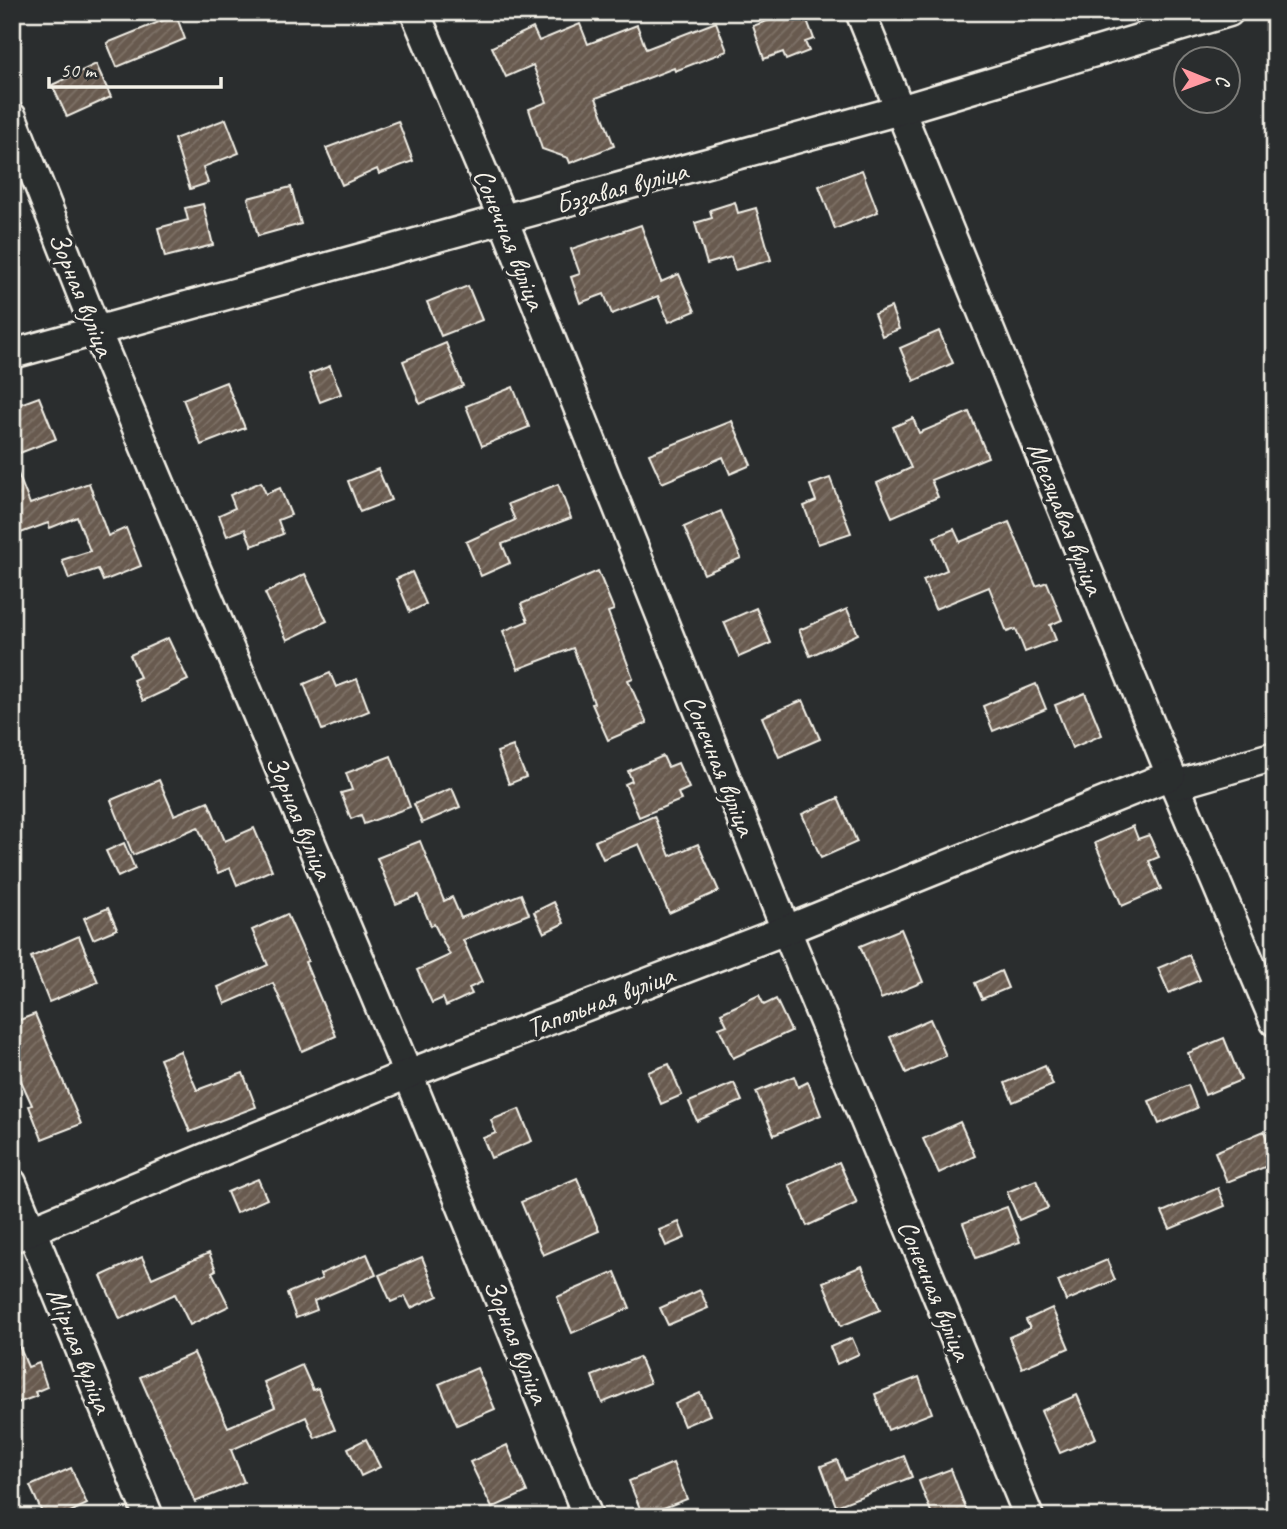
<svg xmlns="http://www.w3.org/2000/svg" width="1287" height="1529" viewBox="0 0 1287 1529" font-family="Caveat,sans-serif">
<defs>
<pattern id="building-hatch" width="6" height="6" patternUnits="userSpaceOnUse" patternTransform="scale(1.75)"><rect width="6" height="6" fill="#685a4f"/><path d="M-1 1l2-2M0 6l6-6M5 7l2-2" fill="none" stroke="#7e7268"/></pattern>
</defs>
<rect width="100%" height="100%" fill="#2a2d2e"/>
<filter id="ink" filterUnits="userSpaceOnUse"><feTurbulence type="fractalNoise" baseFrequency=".0143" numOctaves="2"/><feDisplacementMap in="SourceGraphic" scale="14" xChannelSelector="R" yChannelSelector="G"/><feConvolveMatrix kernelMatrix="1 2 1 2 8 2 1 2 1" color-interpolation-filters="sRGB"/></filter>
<g filter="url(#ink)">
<!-- building -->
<g fill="url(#building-hatch)" stroke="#f4f1e8" stroke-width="2">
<polygon points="791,12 804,12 814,39 805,42 809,51 786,60 783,52 764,59 753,26"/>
<polygon points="176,15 185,39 117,67 107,43"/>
<polygon points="716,22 727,51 675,71 674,68 596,98 614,146 570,163 568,158 542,149 529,109 547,102 533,65 506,77 492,47 533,28 539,41 580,24 588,44 637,25 646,49"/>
<polygon points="96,64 111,97 67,117 52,85"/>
<polygon points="226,119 239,153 203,167 208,183 190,189 174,139"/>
<polygon points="398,121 413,161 379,174 377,169 342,185 326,148"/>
<polygon points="862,170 878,212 835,229 819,186"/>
<polygon points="291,187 301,224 258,236 248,198"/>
<polygon points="735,202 738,213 756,208 771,260 735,270 731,257 707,264 695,223 712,218 710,210"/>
<polygon points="203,204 213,245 165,257 158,228 188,220 185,208"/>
<polygon points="641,225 661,282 679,274 695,311 669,322 658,296 612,314 604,294 580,303 571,277 580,274 571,249"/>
<polygon points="468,286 482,320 441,336 427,302"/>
<polygon points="891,307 899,329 882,336 874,314"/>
<polygon points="939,331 953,363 914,381 900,348"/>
<polygon points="446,343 463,386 420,404 403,361"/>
<polygon points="330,366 341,394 320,402 309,374"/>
<polygon points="226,382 245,428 201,445 183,399"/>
<polygon points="513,387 529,427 482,446 466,406"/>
<polygon points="39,397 56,439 12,456 12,407"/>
<polygon points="969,412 988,457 931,480 938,497 892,517 877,483 911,468 893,427 913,418 919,433"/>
<polygon points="732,421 751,465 730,474 723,457 662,483 649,454"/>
<polygon points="13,461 30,504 89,483 108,536 126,528 141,566 103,581 98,569 69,579 62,560 90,551 77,517 50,528 48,523 18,534 12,518"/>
<polygon points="378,469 391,500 360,512 348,481"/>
<polygon points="830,478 851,533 818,544 804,506 816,501 810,485"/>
<polygon points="261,482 266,494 280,488 291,515 278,520 283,534 252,546 245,529 227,536 219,515 235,508 230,495"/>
<polygon points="558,484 571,518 502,544 510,563 481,576 466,542 515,520 508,504"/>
<polygon points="721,511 741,558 704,574 684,527"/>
<polygon points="1009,522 1036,586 1047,582 1062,620 1050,625 1056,640 1025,652 1016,629 1007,632 989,587 935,609 923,580 947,570 934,537 954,529 960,542"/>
<polygon points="598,571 614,610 608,612 633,678 628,680 647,723 608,740 592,704 594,703 573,648 518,669 503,631 528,621 521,604"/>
<polygon points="412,572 426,604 410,612 396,579"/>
<polygon points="305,574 327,621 287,640 265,593"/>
<polygon points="756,608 771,643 739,657 724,622"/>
<polygon points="847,609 858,634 810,656 799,630"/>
<polygon points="168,638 188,680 143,701 133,680 140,677 130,655"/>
<polygon points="330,673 336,687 357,679 369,711 322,730 304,684"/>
<polygon points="1036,684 1046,709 993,731 983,706"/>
<polygon points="1085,693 1102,735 1072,748 1055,705"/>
<polygon points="803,700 820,739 779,757 762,717"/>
<polygon points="513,746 526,777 509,784 497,752"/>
<polygon points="391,756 410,807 364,824 361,815 351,819 341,793 352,790 346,773"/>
<polygon points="663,756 668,767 678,763 689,788 678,793 681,800 639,817 625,784 632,781 628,771"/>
<polygon points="159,780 174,815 208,801 225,841 254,828 272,870 237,885 230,868 218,873 198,827 133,855 111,800"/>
<polygon points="452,788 460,807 422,823 414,804"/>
<polygon points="838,798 857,842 821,858 802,814"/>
<polygon points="654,816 670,856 698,844 719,891 669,913 639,844 603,859 595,841"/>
<polygon points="1133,826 1138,839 1149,835 1159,857 1149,861 1161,889 1122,906 1095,843"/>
<polygon points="420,841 444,901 452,897 461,918 521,894 529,914 463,940 482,982 469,988 472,994 446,1006 443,998 432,1003 417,970 450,955 434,924 431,926 418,895 396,904 377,858"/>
<polygon points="124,843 135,869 118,877 106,851"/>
<polygon points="554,902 564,923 544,933 534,912"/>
<polygon points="108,908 117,929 93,939 84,918"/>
<polygon points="287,914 308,961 305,962 336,1036 302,1051 273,983 225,1004 218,987 268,965 252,930"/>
<polygon points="901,929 923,982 881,999 860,946"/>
<polygon points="79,936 98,982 49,1002 31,957"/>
<polygon points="1189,955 1200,980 1169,993 1158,968"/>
<polygon points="1001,971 1008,988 982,999 975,983"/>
<polygon points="759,995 764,1005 776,999 791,1031 733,1058 719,1028 727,1025 721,1013"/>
<polygon points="35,1014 81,1124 42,1139 29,1106 32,1105 12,1061 12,1023"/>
<polygon points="930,1019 946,1056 906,1073 890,1037"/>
<polygon points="1224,1038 1241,1080 1205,1095 1188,1053"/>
<polygon points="180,1051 197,1090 243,1073 256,1107 190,1132 160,1059"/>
<polygon points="669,1064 682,1095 661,1104 648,1072"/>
<polygon points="1045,1066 1053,1085 1013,1102 1005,1083"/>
<polygon points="794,1076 798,1087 808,1082 821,1115 774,1135 756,1092"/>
<polygon points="734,1083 742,1101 697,1121 689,1102"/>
<polygon points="1188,1085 1197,1108 1159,1124 1149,1101"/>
<polygon points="519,1109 532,1141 491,1158 483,1138 496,1133 491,1120"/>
<polygon points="960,1122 975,1156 939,1173 923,1139"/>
<polygon points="1264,1131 1275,1163 1227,1182 1215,1152"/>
<polygon points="839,1162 857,1203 807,1226 789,1185"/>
<polygon points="577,1178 599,1231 543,1255 521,1202"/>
<polygon points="258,1179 267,1199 236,1213 227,1192"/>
<polygon points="1036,1180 1048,1208 1019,1220 1007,1192"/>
<polygon points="1218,1188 1225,1206 1170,1229 1162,1212"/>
<polygon points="1007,1207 1020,1242 976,1258 963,1223"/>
<polygon points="679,1222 685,1238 666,1246 659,1230"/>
<polygon points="209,1253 216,1270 212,1272 229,1306 190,1325 175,1294 120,1319 101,1276 142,1257 152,1278"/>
<polygon points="367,1254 376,1275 314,1301 317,1310 296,1318 287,1293 322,1279 320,1274"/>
<polygon points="422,1257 438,1296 411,1308 405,1296 391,1302 379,1275"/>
<polygon points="1107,1260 1115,1280 1066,1301 1058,1281"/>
<polygon points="862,1266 880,1310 841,1326 823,1282"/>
<polygon points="615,1272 630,1308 572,1333 557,1297"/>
<polygon points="700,1290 708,1308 668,1325 660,1308"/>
<polygon points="1052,1308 1069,1348 1022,1368 1009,1337 1030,1328 1026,1320"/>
<polygon points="12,1329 28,1367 39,1363 47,1387 35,1392 37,1396 12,1405"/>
<polygon points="852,1338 859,1354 837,1364 830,1347"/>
<polygon points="194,1353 228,1427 275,1407 264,1382 302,1365 313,1390 318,1388 335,1430 315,1438 306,1417 231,1450 244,1482 195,1502 140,1377"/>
<polygon points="639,1357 650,1383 602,1403 592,1376"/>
<polygon points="477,1368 495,1409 457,1425 439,1384"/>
<polygon points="919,1377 932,1413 888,1430 875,1394"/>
<polygon points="700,1393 710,1415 684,1426 675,1404"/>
<polygon points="1077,1395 1096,1438 1060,1453 1041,1411"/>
<polygon points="366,1439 380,1467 361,1476 348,1448"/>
<polygon points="507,1445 527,1492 492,1508 470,1462"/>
<polygon points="904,1456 912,1477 836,1506 821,1466 837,1460 845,1479"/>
<polygon points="673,1463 687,1499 643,1516 629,1481"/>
<polygon points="71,1468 87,1504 60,1517 44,1517 30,1486"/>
<polygon points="951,1469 969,1517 933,1517 919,1481"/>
</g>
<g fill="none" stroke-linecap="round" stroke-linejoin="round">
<!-- minor casing -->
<g stroke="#f4f1e8" stroke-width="33">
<g id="minor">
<polyline points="415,12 503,219 786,930 1029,1517"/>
<polyline points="860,12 1175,785 1275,1022"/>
<polyline points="12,117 97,333 408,1074 588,1517"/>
<polyline points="12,354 900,110 1229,12"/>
<polyline points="1175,785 1275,756"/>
<polyline points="12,1183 149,1517"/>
<polyline points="12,1238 408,1074 786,930 1171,775"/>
</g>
</g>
<!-- minor -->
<use href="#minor" stroke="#2a2d2e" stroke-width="28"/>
</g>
</g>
<g text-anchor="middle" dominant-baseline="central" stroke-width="7" stroke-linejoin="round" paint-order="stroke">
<!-- street labels -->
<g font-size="28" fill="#f4f1e8" stroke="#2a2d2e">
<text transform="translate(621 187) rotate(-15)">Бэзавая вуліца</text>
<text transform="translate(510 239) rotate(68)">Сонечная вуліца</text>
<text transform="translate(82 294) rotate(68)">Зорная вуліца</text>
<text transform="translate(1066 518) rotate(68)">Месяцавая вуліца</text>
<text transform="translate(720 765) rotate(68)">Сонечная вуліца</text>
<text transform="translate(300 817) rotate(67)">Зорная вуліца</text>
<text transform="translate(600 1001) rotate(-21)">Тапольная вуліца</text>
<text transform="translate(935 1290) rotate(67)">Сонечная вуліца</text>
<text transform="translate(517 1341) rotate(68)">Зорная вуліца</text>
<text transform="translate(80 1350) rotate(68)">Мірная вуліца</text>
</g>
</g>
<!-- margin -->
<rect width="1287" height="1529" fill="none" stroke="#2a2d2e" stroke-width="42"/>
<rect x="21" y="21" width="1245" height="1487" fill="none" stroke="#f4f1e8" stroke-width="2.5" filter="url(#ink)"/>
<!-- north arrow -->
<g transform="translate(1207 80) rotate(91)"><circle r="33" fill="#2a2d2e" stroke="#7b7b78" stroke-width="2"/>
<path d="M0-5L12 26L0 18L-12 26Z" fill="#ff9aa2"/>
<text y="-10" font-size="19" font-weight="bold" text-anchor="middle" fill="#f4f1e8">С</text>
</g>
<!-- scale -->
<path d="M49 77v10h172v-10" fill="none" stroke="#f4f1e8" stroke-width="3.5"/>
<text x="60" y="77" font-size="21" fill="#f4f1e8" stroke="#2a2d2e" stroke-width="5" paint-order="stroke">50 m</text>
</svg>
